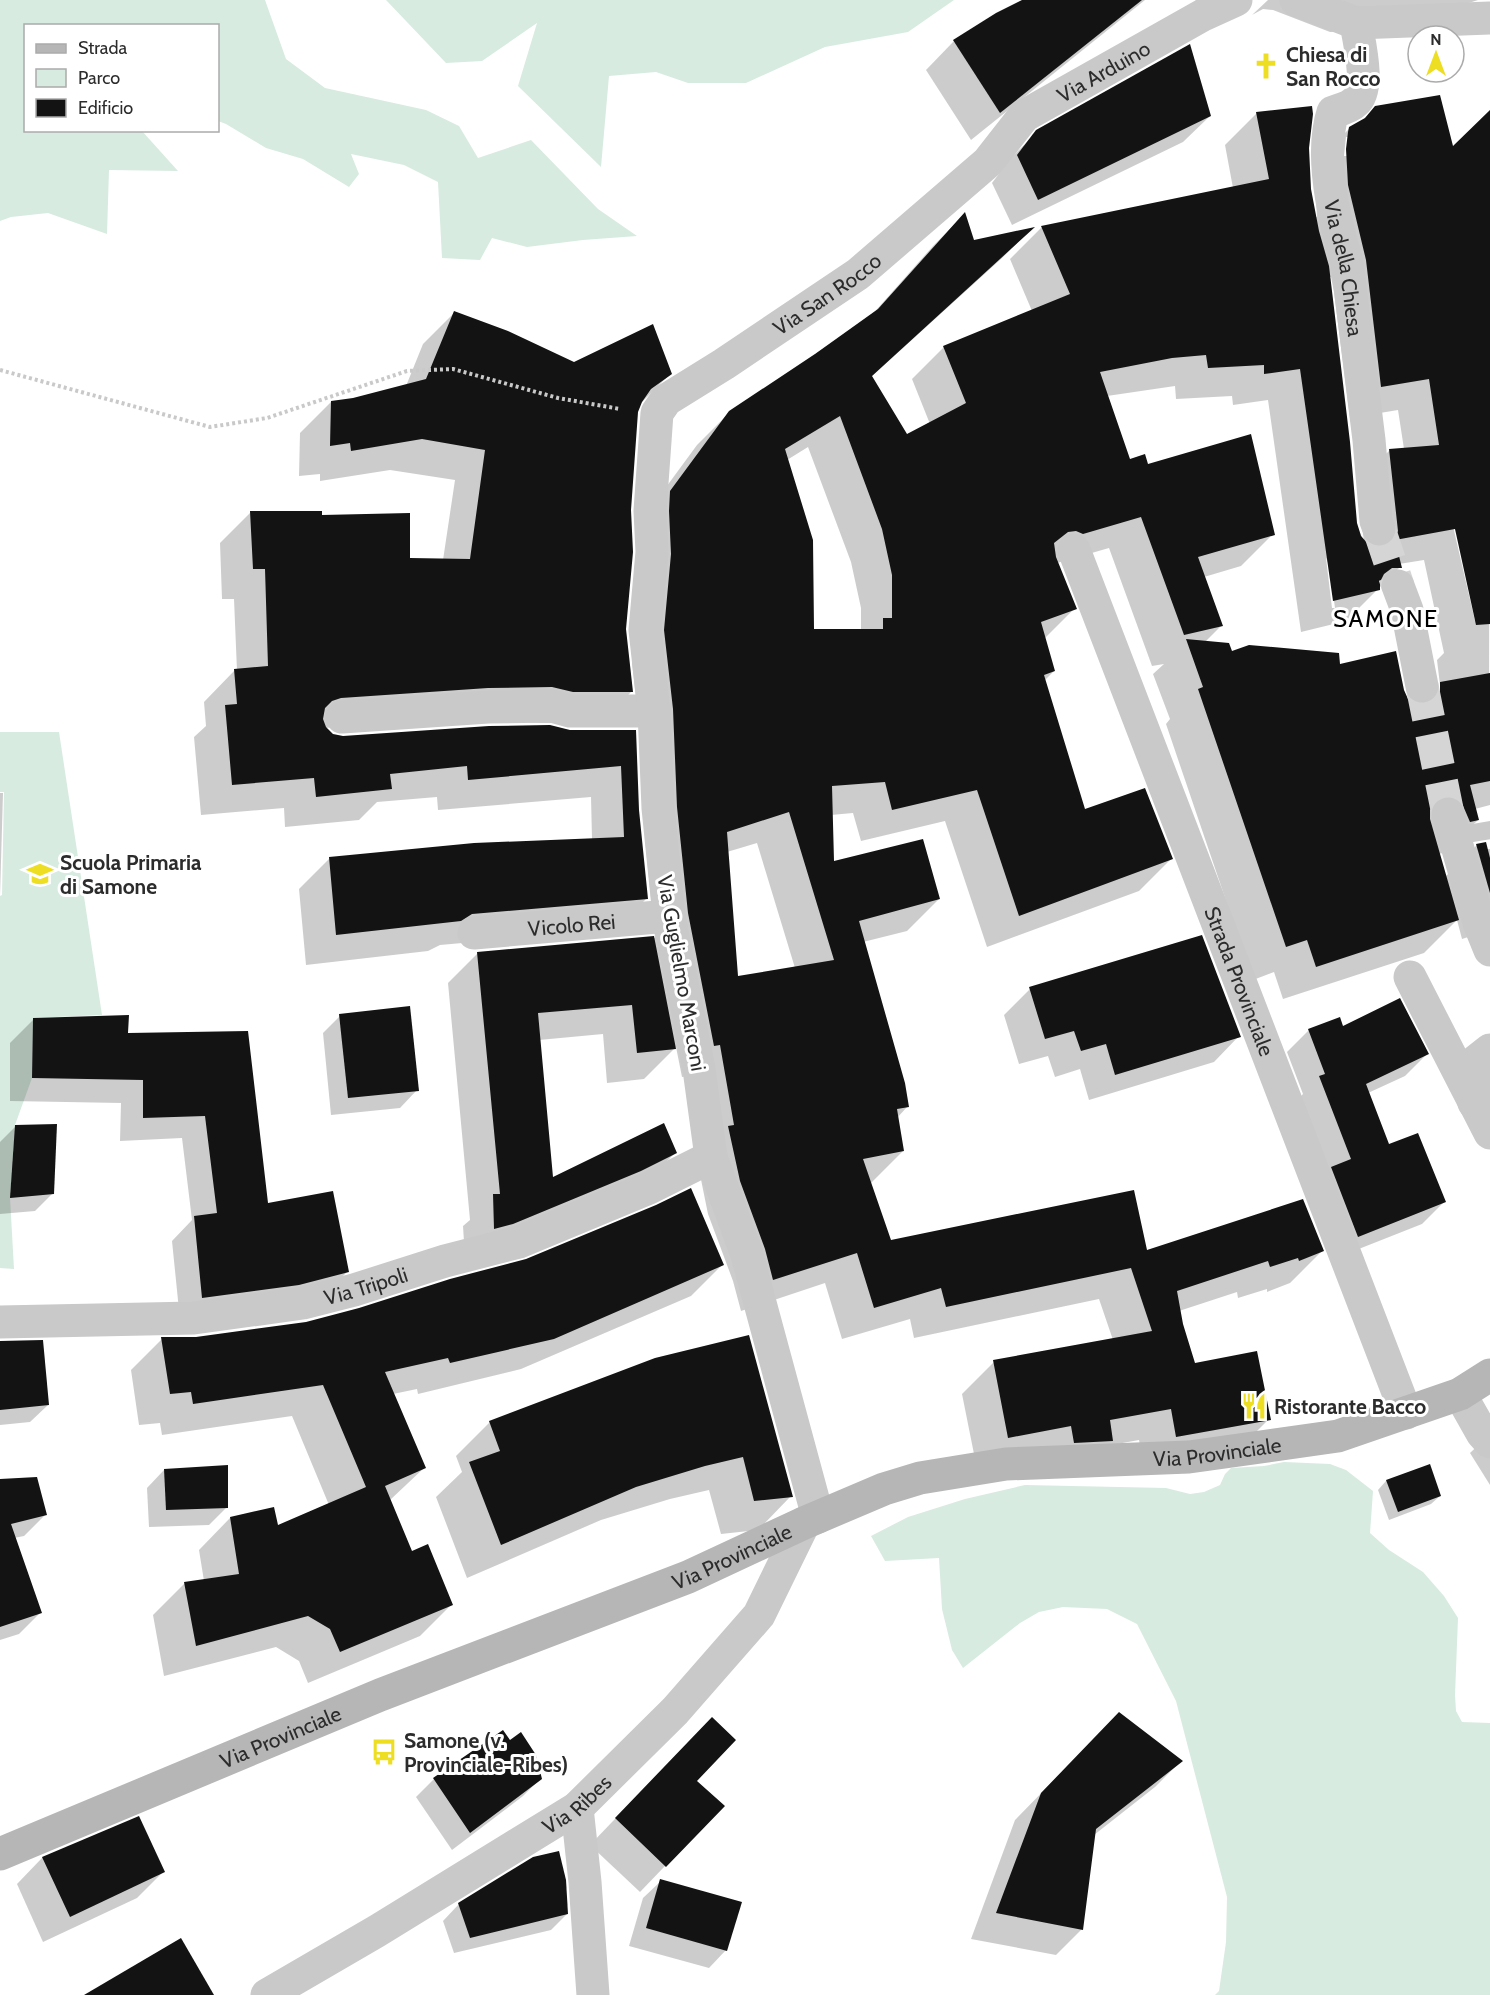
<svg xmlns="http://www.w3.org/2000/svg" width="1490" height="1995" viewBox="0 0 1490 1995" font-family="Cabin,sans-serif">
<rect width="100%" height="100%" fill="#fff"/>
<!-- green -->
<g fill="#d8ebe0">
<polygon points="0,0 265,0 286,59 325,88 426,110 459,126 478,158 531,140 598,209 637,236 583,240 527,247 492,238 480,260 442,258 438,182 404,165 351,154 359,174 349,187 303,159 266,148 226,124 218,121 218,26 26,26 26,130 142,131 178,171 109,170 107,234 48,213 11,217 0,221"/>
<polygon points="386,0 954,0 908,32 825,47 746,83 688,83 656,72 609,76 601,167 518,86 537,23 482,61 446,63"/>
<polygon points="0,732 59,732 102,1015 33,1018 32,1078 15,1125 10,1198 14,1269 0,1268 0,896 2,895 4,792 0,792"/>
<polygon points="1284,1462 1330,1464 1346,1470 1373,1491 1370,1533 1389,1550 1423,1572 1444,1596 1458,1618 1455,1695 1456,1711 1462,1722 1490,1723 1490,1995 1215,1995 1219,1991 1226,1942 1227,1897 1176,1701 1137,1624 1107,1609 1063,1607 1039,1612 1020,1623 963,1668 952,1650 942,1609 939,1558 885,1561 871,1536 908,1517 965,1499 1025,1485 1166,1488 1190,1494 1204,1492 1220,1485 1225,1474 1231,1468 1264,1466"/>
</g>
<!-- shadow -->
<g fill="#0003" fill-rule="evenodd">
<polygon points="1025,0 1145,0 971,140 926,70 954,41"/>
<polygon points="1268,0 1478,0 1435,14 1421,28 1330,32 1273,10 1263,9 1252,15"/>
<path d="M1439,97L1452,149L1490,112L1489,729L1446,735L1437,660L1444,653L1424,560L1399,564L1400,567L1346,621L1301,632L1268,400L1233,405L1232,396L1176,399L1175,386L1107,396L1129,461L1144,456L1147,466L1250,435L1273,534L1241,566L1204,577L1221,626L1204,643L1228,645L1231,653L1250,647L1337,654L1339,665L1395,653L1402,691L1407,700L1420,706L1421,712L1388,745L1377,747L1378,755L1490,752V805L1475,809L1478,820L1444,853L1438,854L1445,877L1477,845L1484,844L1486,849H1490V930L1462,939L1457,920L1424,953L1283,999L1274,972L1253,980L1166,724L1170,719L1153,674L1164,664L1152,666L1109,548L1057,563L1075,608L1044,639L1054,671L1044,681L1084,811L1144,789L1171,859L1139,891L987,947L945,821L861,841L853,813L831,815L832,863L922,841L939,899L907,931L863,942L903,1083L907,1107L897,1118L903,1151L870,1184L890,1242L1133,1192L1146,1251L1303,1201L1322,1251L1290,1283L1267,1292V1289L1238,1298L1237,1292L1179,1311L1194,1365L1256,1353L1269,1419L1237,1451L1144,1469L1139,1440L1106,1446L1080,1472L1042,1474L1039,1457L977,1469L962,1394L994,1362L1113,1340L1099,1299L914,1338L910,1319L842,1339L825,1283L741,1311L733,1281L708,1214L697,1160L702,1154L688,1076L682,1077L676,1047L644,1079L607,1083L603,1034L539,1040L552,1180L663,1125L675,1153L645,1183L609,1201L481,1254L465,1258L463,1226L470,1220L448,983L478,953L655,938L645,839L641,742L632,663L639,587L637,544L639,524L697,445L730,412L870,317L933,246L964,215L973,242L1030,230L1001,259L871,377L907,436L930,424L912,379L944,347L1032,311L1010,259L1041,228L1233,188L1225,145L1257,113L1311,108L1307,148L1310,190L1315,217H1317L1315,181L1317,160L1350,128L1362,121L1376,107ZM1346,137H1349L1347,156H1344ZM1329,277H1331L1334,292L1350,418L1398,410L1404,449L1389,451L1357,483L1364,542L1356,523L1349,442ZM808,447L851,562L861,608V630H813L812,541L787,460ZM1455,521L1475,613V621L1452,522ZM1326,558L1329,565L1335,608H1332ZM757,843L795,968L737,978L727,852Z"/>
<polygon points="1210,116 1183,142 1012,225 992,183 1011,158 1037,132"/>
<polygon points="454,313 574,364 670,374 639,405 637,411 630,510 625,629 631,692 601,723 541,723 456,719 324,728 334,735 343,737 635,731 638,810 647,898 616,929 440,945 428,951 306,965 299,889 330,858 592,839 591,797 438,810 437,797 377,802 359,820 285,827 284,808 201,815 194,737 206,726 204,702 234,671 237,671 234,599 222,599 220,543 251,512 321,516 408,560 443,560 455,480 390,470 320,481 320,474 299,476 300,433 331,402 353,400 406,386 423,344"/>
<polygon points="0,793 3,793 0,896"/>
<polygon points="1030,989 1239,1036 1214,1062 1089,1100 1080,1069 1055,1077 1048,1056 1019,1064 1004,1015"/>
<polygon points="340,1016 417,1090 400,1108 331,1115 323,1033"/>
<polygon points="33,1020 127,1034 246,1033 267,1205 347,1272 324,1295 180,1320 172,1241 192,1220 182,1138 120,1141 121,1103 10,1101 10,1043"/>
<polygon points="1309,1030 1427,1054 1405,1076 1368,1093 1388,1146 1444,1202 1422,1224 1336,1258 1298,1099 1303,1094 1287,1052"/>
<polygon points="16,1126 52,1194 35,1211 0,1214 0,1142"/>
<polygon points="723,1264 691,1296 521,1369 418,1394 417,1389 393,1394 424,1468 389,1501 412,1553 452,1604 420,1636 308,1683 299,1661 276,1647 164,1676 153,1615 184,1584 204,1581 199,1550 230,1518 277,1527 329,1505 292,1416 162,1435 160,1423 139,1425 131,1370 162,1339 197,1338"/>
<polygon points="0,1342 48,1405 30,1422 0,1425"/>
<polygon points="656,1359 791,1496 758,1530 721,1534 709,1490 670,1499 601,1520 467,1578 436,1497 462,1472 456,1456 490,1422"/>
<polygon points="1490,1434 1490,1485 1470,1453"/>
<polygon points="1429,1466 1440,1496 1431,1504 1389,1520 1378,1490 1386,1481"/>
<polygon points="164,1470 227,1507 209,1525 149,1527 147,1488"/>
<polygon points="0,1480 45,1515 24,1536 14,1538 40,1613 19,1634 0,1640"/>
<polygon points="502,1732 540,1779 523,1796 452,1850 416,1797 434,1779"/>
<polygon points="1093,1740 1181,1761 1155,1787 1094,1835 1082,1929 1056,1955 971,1939 1015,1820"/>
<polygon points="686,1745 695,1781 665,1866 640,1892 590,1845"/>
<polygon points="138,1818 163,1872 137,1898 43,1942 17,1884 42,1858"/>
<polygon points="661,1881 726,1950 709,1968 629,1946 643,1898"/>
<polygon points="459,1904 567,1914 551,1930 454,1953 443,1921"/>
</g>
<!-- building -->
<g fill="#131313" fill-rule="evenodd">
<polygon points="1022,0 1142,0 1000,113 953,40 996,13"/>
<polygon points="1190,44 1211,116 1038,200 1017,155 1036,130"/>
<path d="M1440,95L1453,146L1490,110V624L1476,625L1455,529L1395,540L1402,568H1392L1384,574L1380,582V590L1333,601L1300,369L1264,374V365L1208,368L1206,355L1172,358L1100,372L1130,459L1145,454L1148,464L1251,434L1275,535L1198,557L1223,626L1184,635L1141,517L1083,534L1076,531L1068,532L1054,543L1056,557L1077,609L1041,622L1055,671L1044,675L1085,809L1145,788L1173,859L1019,916L977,790L892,810L885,782L832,786L834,861L923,839L940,899L859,921L905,1083L909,1107L897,1109L904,1151L863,1159L891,1240L1134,1190L1147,1250L1303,1199L1324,1251L1299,1261L1298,1258L1270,1267L1268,1261L1177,1291L1183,1324L1195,1363L1257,1351L1271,1420L1176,1437L1171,1409L1110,1420L1113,1441L1074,1443L1071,1426L1008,1438L993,1360L1152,1331L1131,1268L946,1307L941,1288L874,1308L857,1253L773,1280L765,1249L740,1181L728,1126L734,1125L720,1045L714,1046L688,913L677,807L673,709L664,630L671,554L669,511L670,491L729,411L815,354L878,309L965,212L974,240L1035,227L872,376L907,434L966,403L943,346L1070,294L1041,226L1269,179L1256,112L1312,106L1313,114L1309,148L1311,189L1319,231L1329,266L1350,442L1357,523L1361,536L1368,544L1377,548L1386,546L1394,540L1398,531L1389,449L1439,445L1429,379L1381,387L1366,260L1348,185L1346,149L1348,132L1349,127L1365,118L1375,106ZM840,416L882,529L892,575V618H883V629H814L813,540L785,449ZM789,812L834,960L738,976L727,832Z"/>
<polygon points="454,311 508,331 574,362 653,324 672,374 651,389 642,402 638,412 631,510 633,552 626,629 633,692 573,692 552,687 488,688 341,698 332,701 325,708 323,719 326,727 333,734 343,736 489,726 550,725 570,730 636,730 639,810 648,899 472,914 461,921 336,935 329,857 474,843 624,837 621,766 468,780 467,766 390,774 392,789 316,797 314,778 232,785 225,705 237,704 234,669 268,666 265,569 253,569 250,511 322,511 322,515 410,513 410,558 470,559 485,450 422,439 351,451 350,443 330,446 331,401 353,398 426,379"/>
<polygon points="1186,639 1229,643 1232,651 1249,645 1339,653 1340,664 1396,651 1404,690 1408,699 1417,704 1426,704 1435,700 1440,691 1440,682 1490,673 1490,781 1470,785 1479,820 1470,822 1461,801 1452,796 1442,796 1435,801 1430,810 1430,819 1459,920 1316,967 1307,940 1286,947 1198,689 1203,687"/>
<polygon points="1486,842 1490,858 1490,893 1476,844"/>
<polygon points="1202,935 1241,1037 1115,1075 1106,1044 1081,1051 1074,1031 1045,1039 1029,987"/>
<polygon points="654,936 676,1049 637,1053 632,1005 538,1013 553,1177 664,1123 677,1153 641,1171 513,1224 494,1229 493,1194 500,1194 477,952"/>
<polygon points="1400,998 1429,1054 1366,1084 1389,1144 1418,1133 1446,1202 1358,1237 1331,1167 1351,1159 1319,1076 1325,1074 1308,1029 1340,1017 1343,1026"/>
<polygon points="410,1006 419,1091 348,1098 339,1014"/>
<polygon points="129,1015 128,1033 248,1031 268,1203 333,1191 349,1272 299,1285 202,1298 194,1216 217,1213 205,1116 143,1118 143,1080 32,1078 33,1018"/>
<polygon points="57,1124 54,1194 10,1198 15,1125"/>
<polygon points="691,1188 724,1265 554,1339 450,1363 448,1358 385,1372 426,1468 385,1486 412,1551 428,1544 453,1605 340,1652 330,1629 308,1616 196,1646 184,1582 239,1574 230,1517 274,1507 278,1525 366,1487 323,1385 193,1404 191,1392 170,1394 161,1337 196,1337 306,1322 359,1308 450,1279 526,1259 656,1205"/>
<polygon points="749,1335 793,1497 754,1501 743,1457 705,1466 636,1487 501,1545 469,1462 500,1451 489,1421 655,1358"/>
<polygon points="43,1340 49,1405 0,1410 0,1341"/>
<polygon points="1430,1464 1441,1496 1398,1512 1386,1480"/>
<polygon points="228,1465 228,1508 166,1510 164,1469"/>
<polygon points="37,1477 47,1515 11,1524 42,1613 0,1627 0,1479"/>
<polygon points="1119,1712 1183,1761 1096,1829 1083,1930 996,1913 1041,1793"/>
<polygon points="712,1717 736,1740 697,1781 725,1806 666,1867 615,1818"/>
<polygon points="503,1730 510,1740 521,1732 536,1755 542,1779 470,1833 433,1778"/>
<polygon points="139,1816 165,1872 70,1917 42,1857"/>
<polygon points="559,1851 566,1880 568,1914 470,1938 458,1903 533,1857"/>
<polygon points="660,1879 742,1902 727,1951 646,1928"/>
<polygon points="181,1938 214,1995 84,1995"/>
</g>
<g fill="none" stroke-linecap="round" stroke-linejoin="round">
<!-- street-tunnel -->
<g stroke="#d5d5d5" stroke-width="33" stroke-dasharray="33 16" stroke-linecap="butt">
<polyline points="1379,529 1398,586"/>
<polyline points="1422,686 1448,814"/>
</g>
<!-- path -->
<polyline stroke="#c9c9c9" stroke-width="4" stroke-dasharray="3 3" stroke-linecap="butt" points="0,370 210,427 267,418 407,371 453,369 558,398 620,409"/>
<!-- lane -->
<polyline stroke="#c9c9c9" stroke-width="18" points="1455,836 1490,830"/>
<!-- street -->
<g stroke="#c9c9c9" stroke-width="33">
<polyline points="1296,0 1356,23 1490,18"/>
<path id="s1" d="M1356,23C1359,42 1371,89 1355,102C1350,107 1340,110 1333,112C1319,156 1334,219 1347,262L1369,440L1376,521L1379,529"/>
<path id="s2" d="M1074,550L1406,1413"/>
<polyline points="1398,586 1407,610 1422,686"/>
<polyline points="342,717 488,707 552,706 570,711 654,711"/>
<polyline points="1448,814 1479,923 1490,950"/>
<path id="s3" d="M474,933L669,916"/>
<polyline points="1410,977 1490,1133"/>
<polyline points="1474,1103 1476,1061 1490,1050"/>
<path id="s4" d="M0,1322L194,1318L303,1303L354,1290L445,1261L519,1242L649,1188L711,1157"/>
<polyline points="1460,1394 1482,1433 1490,1442"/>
<path id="s5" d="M818,1517L747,1255L711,1157L699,1069L669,916L658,808L654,711L645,630L652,552L650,511L657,413L666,400L724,364L858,274L988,162L1024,116L1203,15L1236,0"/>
<polyline points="577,1808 585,1882 593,1995"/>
<path id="s6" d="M267,1995L377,1931L577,1808L675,1711L759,1615L804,1523"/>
</g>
<!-- secondary -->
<path stroke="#b6b6b6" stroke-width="33" id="s7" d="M0,1854L380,1695L688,1577L804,1523L884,1489L920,1478L1006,1464L1189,1457L1338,1436L1460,1394L1490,1375"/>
</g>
<!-- icons -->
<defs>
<g id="church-bare" transform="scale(2.07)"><path d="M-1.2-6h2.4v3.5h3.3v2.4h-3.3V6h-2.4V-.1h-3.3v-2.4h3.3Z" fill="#edde23" stroke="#fff" stroke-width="2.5" paint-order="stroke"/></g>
<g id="school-bare" transform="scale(2.07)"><path d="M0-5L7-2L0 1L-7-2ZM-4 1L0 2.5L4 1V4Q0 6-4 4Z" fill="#edde23" stroke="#fff" stroke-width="2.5" paint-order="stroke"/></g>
<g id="restaurant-bare" transform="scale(2.07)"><path d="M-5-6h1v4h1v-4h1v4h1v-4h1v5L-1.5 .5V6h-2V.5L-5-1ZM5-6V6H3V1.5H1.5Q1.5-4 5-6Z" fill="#edde23" stroke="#fff" stroke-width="2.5" paint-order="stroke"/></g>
<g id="bus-bare" transform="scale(2.07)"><path d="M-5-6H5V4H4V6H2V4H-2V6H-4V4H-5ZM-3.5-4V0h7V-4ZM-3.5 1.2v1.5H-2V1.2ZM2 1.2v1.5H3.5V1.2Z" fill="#edde23" stroke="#fff" stroke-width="2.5" paint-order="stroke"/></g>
</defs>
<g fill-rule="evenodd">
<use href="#church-bare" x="1266" y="66"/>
<use href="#school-bare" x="40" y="874"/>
<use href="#restaurant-bare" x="1254" y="1406"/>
<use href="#bus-bare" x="384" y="1752"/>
</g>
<g text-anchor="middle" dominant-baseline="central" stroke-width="6" stroke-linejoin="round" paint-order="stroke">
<!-- poi labels -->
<g font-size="21" font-weight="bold" fill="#2c2c2c" stroke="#fff" text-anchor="start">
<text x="1286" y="54">Chiesa di<tspan x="1286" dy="24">San Rocco</tspan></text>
<text x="60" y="862">Scuola Primaria<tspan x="60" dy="24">di Samone</tspan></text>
<text x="1274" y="1406">Ristorante Bacco</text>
<text x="404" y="1740">Samone (v.<tspan x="404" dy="24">Provinciale-Ribes)</tspan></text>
</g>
<!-- street labels -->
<g font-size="21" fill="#2c2c2c" stroke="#fff">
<text stroke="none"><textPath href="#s5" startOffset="1692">Via Arduino</textPath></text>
<text stroke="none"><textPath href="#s1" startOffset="264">Via della Chiesa</textPath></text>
<text stroke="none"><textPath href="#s5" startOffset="1334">Via San Rocco</textPath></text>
<text stroke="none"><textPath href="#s3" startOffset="98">Vicolo Rei</textPath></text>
<text transform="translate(682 973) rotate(80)">Via Guglielmo Marconi</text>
<text stroke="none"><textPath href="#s2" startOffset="462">Strada Provinciale</textPath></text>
<text stroke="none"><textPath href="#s4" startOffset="369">Via Tripoli</textPath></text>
<text stroke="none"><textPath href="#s7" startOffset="1293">Via Provinciale</textPath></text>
<text stroke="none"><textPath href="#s7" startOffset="790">Via Provinciale</textPath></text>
<text stroke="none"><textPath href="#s7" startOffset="304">Via Provinciale</textPath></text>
<text stroke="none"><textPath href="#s6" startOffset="364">Via Ribes</textPath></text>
</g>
<!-- quarter labels -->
<g font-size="24" letter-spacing="1.5" fill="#000" stroke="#fff">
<text x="1386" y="618">SAMONE</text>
</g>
</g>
<!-- legend -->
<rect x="24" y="24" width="195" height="108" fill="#ffffff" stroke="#ababab" stroke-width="1.5"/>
<rect x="36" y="44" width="30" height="9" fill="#b6b6b6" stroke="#ababab" stroke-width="1.5"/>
<text x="78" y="54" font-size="18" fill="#2c2c2c">Strada</text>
<rect x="36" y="69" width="30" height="18" fill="#d8ebe0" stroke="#ababab" stroke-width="1.5"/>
<text x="78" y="84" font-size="18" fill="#2c2c2c">Parco</text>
<rect x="36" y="99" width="30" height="18" fill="#131313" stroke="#ababab" stroke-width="1.5"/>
<text x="78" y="114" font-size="18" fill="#2c2c2c">Edificio</text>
<!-- north arrow -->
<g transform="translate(1436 54)"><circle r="28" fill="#ffffff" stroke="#ababab" stroke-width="1.5"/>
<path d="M0-4.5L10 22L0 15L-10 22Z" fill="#edde23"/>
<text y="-9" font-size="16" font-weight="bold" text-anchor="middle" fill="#2c2c2c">N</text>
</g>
</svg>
